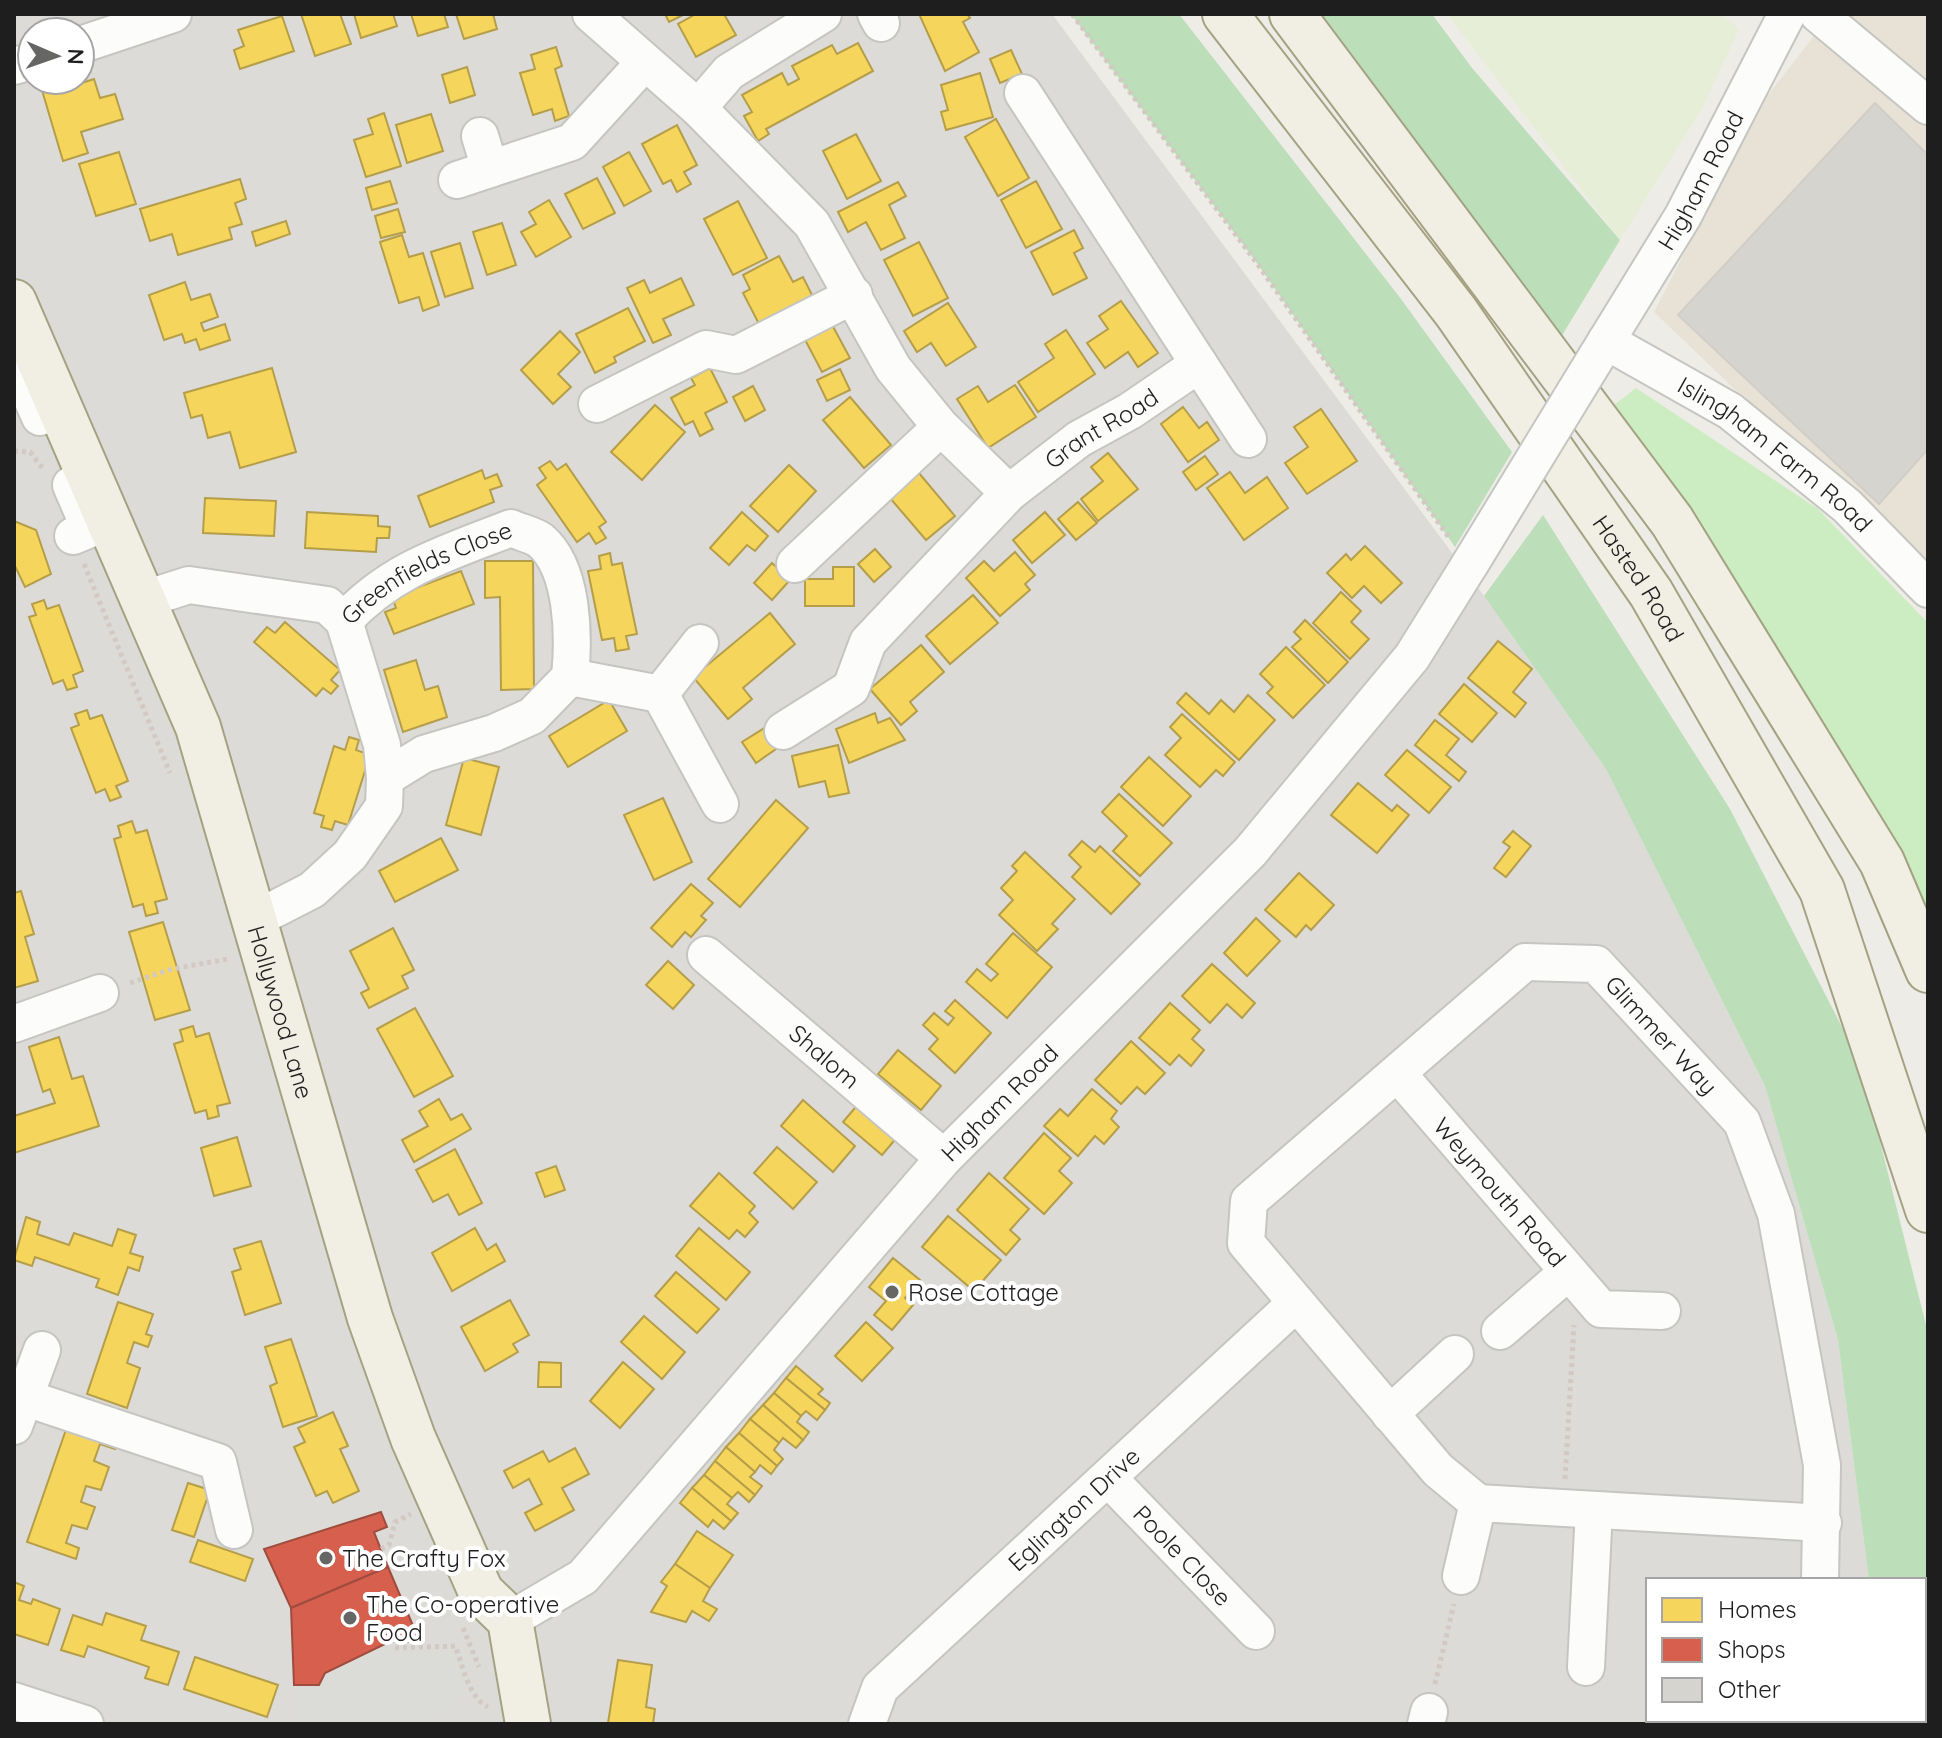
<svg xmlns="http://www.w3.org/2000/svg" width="1942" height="1738" viewBox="0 0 1942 1738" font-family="Quicksand,sans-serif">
<rect width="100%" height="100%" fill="#edece6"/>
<!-- residential -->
<path fill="#dcdbd8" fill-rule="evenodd" d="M14,14H1052L1484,596L1606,769L1765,1086L1838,1340L1869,1580H1648V1720H1863L1862,1724H14ZM32,32H80V80H32Z"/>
<!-- military -->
<polygon fill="#e8e1d5" points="1831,14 1928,14 1928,574 1654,312 1761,104"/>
<!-- farmland -->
<polygon fill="#e7eed8" points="1447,14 1720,14 1739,29 1703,107 1620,240"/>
<!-- grass -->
<polygon fill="#ccedc2" points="1636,388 1818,509 1928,623 1928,913 1778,647 1613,406"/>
<!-- forest -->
<g fill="#bcdeb9">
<polygon points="1071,14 1179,14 1401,299 1512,452 1455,547 1259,266"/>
<polygon points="1309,14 1432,14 1472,68 1620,240 1555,347"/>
<polygon points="1543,515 1730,809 1860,1062 1928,1333 1928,1724 1862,1724 1863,1720 1924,1720 1924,1580 1869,1580 1838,1340 1765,1086 1606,769 1484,596"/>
</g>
<!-- parking -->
<polygon fill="#dbdbd8" points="391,1641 416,1642 417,1651 453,1651 468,1689 424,1724 292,1724 294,1685 319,1685 325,1673"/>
<!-- homes -->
<g fill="#f6d55c" stroke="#b59e49" stroke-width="2">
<polygon points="301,14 340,14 351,44 315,56"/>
<polygon points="354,14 393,14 397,26 361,38"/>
<polygon points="411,14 444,14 448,27 418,36"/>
<polygon points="456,14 493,14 497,29 464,39"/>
<polygon points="665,14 685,14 669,22"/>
<polygon points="696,14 724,14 736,35 696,57 678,24"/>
<polygon points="919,14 967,14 970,18 963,22 979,52 945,71"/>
<polygon points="282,16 294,51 240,69 234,50 244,46 238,30"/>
<polygon points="858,43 873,71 766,129 769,134 758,141 744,116 752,112 742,95 782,73 788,85 799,79 792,66 832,45 837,54"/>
<polygon points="556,47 562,66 555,69 569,116 555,121 552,109 533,115 520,73 535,69 531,55"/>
<polygon points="1011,50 1022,74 1000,83 990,59"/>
<polygon points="467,67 475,95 450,103 442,75"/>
<polygon points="980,73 993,117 946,130 941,112 948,110 941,85"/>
<polygon points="94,79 100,98 115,94 123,119 81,132 88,153 63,161 41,87 60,81 63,89"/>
<polygon points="384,113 401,166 366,177 354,140 373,134 368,119"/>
<polygon points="431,114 443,151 407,163 396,125"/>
<polygon points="996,119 1029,178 998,196 965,137"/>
<polygon points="677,125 697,165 684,172 691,184 677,192 671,180 663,184 642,144"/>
<polygon points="856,134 881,181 847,199 823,151"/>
<polygon points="119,152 136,204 96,216 79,164"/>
<polygon points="629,152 651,191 624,206 603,167"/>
<polygon points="597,178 615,213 583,229 565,194"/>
<polygon points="240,179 246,199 235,203 242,224 229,228 232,239 178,255 172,234 150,241 140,209"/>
<polygon points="390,181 397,203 372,210 366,188"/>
<polygon points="1036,181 1062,229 1026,248 1001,200"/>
<polygon points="898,182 906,196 889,205 905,238 881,250 866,222 848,232 838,212"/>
<polygon points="549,200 571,237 536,257 521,232 536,224 529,212"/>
<polygon points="738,201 767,258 733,275 704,219"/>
<polygon points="398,209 405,232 381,238 375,216"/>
<polygon points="286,221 290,234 256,246 252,232"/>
<polygon points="502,223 516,265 487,275 473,232"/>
<polygon points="1074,230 1083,248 1074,253 1087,278 1053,295 1031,252"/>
<polygon points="402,235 409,257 423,253 439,305 423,311 419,297 399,303 380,242"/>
<polygon points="919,242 948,298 913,316 884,260"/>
<polygon points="460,243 473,288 445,297 431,252"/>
<polygon points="779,256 793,282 803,277 814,299 760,326 743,293 750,289 743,275"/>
<polygon points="681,278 694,305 663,319 671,335 653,343 627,288 644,280 650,293"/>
<polygon points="185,282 191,300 210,294 218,317 201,323 204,331 225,324 230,340 200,350 196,339 185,343 182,334 164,340 149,295"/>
<polygon points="1121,301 1158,353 1138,367 1128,352 1105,368 1087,343 1108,329 1099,316"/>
<polygon points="948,303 976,347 946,366 931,343 917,352 904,331"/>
<polygon points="628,308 645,341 614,357 616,362 595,373 576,334"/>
<polygon points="830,321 850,358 822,372 803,336"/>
<polygon points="1066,330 1095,374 1038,412 1018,382 1054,358 1045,344"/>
<polygon points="560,331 580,352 558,374 571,387 553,404 521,370"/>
<polygon points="272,368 296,452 240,468 230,432 208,438 202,415 191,418 184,393"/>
<polygon points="710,368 727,402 705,413 713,429 700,436 693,421 685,425 671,398 695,385 691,378"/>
<polygon points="840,369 850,390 827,401 817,380"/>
<polygon points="1015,385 1036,417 988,448 957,399 978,386 988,402"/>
<polygon points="753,386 765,410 745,421 733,397"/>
<polygon points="850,397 891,445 864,468 823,420"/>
<polygon points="655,405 685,432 642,480 611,452"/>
<polygon points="1183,407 1199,428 1207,422 1219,440 1188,462 1161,424"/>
<polygon points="1321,409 1357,461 1307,494 1285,463 1308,447 1294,427"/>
<polygon points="1108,453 1138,489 1098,521 1081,499 1103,481 1091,467"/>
<polygon points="1205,456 1218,474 1196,490 1183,472"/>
<polygon points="550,461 557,470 566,464 606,522 599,527 606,538 596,544 589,533 577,542 537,485 546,478 539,468"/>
<polygon points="789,465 816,491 778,532 750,506"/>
<polygon points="913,466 955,516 926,540 884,491"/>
<polygon points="482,470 485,479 497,474 502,486 490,490 494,502 430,527 418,496"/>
<polygon points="1230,472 1245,493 1267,477 1288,508 1244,540 1207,488"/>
<polygon points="205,498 276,501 274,536 203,533"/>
<polygon points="1078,502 1097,523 1076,540 1058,519"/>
<polygon points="307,512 378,516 378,526 390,527 389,538 377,538 376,552 305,548"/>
<polygon points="742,512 768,536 755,551 747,545 729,565 710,548"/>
<polygon points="1045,512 1065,535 1032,563 1013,540"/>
<polygon points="14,521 36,530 51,574 25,587 14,564"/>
<polygon points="1365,546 1402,583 1381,603 1364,586 1352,598 1327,573 1346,554 1351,560"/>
<polygon points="875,549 891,567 874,582 858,564"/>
<polygon points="1015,552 1035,575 1025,584 1030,590 1000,616 966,578 984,561 994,571"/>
<polygon points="610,553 612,565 622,563 637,634 626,636 629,649 616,651 614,638 602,640 588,571 601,569 599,556"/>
<polygon points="485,561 533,561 534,689 501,690 500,597 485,598"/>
<polygon points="772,563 790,580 772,600 754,583"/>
<polygon points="833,567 854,567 854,606 805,606 805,579 833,579"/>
<polygon points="461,571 474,604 394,634 385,612 396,608 392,597"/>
<polygon points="1341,592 1361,611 1351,622 1369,639 1350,659 1313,623"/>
<polygon points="973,595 998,623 950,664 926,636"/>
<polygon points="44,600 47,609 59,605 83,671 73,675 77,687 67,690 63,680 53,684 29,617 36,615 32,604"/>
<polygon points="770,613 795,644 743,688 752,699 728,719 693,677"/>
<polygon points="1305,620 1348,662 1328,683 1292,647 1301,639 1294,632"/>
<polygon points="285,622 340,670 331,680 338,686 331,694 323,688 316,696 254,642 267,627 275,633"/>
<polygon points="1498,641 1532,669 1513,692 1526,703 1515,717 1468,678"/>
<polygon points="921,645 944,672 910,702 917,711 901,725 870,689"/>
<polygon points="1286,647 1325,685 1293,718 1267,693 1273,687 1260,674"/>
<polygon points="416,660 425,690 438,686 447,717 403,732 384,670"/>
<polygon points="1464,684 1497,713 1472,742 1439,714"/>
<polygon points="1186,693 1209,714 1221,700 1234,712 1248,695 1275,720 1239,760 1177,703"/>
<polygon points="609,700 627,731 568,767 549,736"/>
<polygon points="87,710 90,719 102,715 128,781 116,786 121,797 110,801 105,789 96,793 71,728 79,725 75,714"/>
<polygon points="875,713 878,723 890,718 905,740 849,763 836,729"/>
<polygon points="1182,714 1235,762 1223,776 1216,770 1200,787 1165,755 1181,738 1170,727"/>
<polygon points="1435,720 1459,739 1446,755 1466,772 1459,781 1415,745"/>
<polygon points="766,727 779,747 756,763 742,742"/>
<polygon points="349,737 359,740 356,750 370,755 348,825 335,821 332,830 321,827 324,816 314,813 334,746 345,750"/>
<polygon points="838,745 849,793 829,797 825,781 799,787 792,756"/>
<polygon points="1407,750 1451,787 1429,813 1385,775"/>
<polygon points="1149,757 1191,796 1163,826 1121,787"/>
<polygon points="464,758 499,767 481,835 446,825"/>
<polygon points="1358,783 1392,811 1397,805 1409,815 1377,853 1331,815"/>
<polygon points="1119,794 1172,843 1140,876 1113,851 1127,836 1102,812"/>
<polygon points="663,798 692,862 654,880 624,815"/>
<polygon points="776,800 808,828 740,907 708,879"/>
<polygon points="132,821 136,833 147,830 167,899 155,902 158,913 146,916 143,904 133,907 114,839 121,837 118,826"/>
<polygon points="1513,831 1531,846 1506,877 1494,868 1510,847 1503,842"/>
<polygon points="441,838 458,870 395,902 379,871"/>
<polygon points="1082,841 1095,852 1100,846 1140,884 1111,914 1072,877 1081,867 1069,855"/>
<polygon points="1025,852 1075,899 1052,924 1058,929 1037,951 999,915 1013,900 1001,888 1017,871 1012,866"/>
<polygon points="1299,873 1334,905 1311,930 1306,925 1296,937 1265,910"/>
<polygon points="691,884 713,903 701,916 706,920 691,937 685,932 672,947 651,928"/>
<polygon points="21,891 34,934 25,937 38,981 14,988 14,893"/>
<polygon points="1256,918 1280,941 1247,976 1224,953"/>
<polygon points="163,922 190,1010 155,1020 129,932"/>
<polygon points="393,928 414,970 402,976 408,988 369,1008 361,993 369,989 350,951"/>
<polygon points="1013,933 1052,967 1007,1018 966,982 977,969 991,981 998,974 986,964"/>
<polygon points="668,961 694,985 673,1009 646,985"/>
<polygon points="1212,964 1255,1003 1242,1018 1227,1004 1210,1023 1182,996"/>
<polygon points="955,1000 991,1033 955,1073 929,1049 938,1039 923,1025 934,1013 948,1025 954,1018 945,1011"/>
<polygon points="1170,1003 1200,1030 1192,1039 1204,1050 1191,1066 1179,1055 1170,1065 1139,1038"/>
<polygon points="415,1008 453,1076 414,1097 377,1029"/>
<polygon points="193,1026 196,1037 209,1033 230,1103 217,1106 219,1116 208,1119 206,1110 195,1113 174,1044 183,1041 180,1030"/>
<polygon points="59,1037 72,1079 83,1076 99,1126 14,1153 14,1116 55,1103 50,1089 43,1092 29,1047"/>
<polygon points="1131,1041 1165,1073 1145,1094 1137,1087 1121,1104 1095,1080"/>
<polygon points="898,1050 941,1086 921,1110 878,1074"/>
<polygon points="1092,1089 1117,1111 1111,1119 1119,1127 1104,1144 1095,1136 1078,1156 1044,1126 1060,1109 1068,1116"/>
<polygon points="866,1095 905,1128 882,1155 843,1122"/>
<polygon points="439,1099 451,1120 462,1114 471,1129 414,1162 402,1140 428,1126 419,1111"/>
<polygon points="803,1100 855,1146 833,1172 781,1126"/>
<polygon points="1044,1133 1071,1158 1059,1171 1072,1183 1044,1214 1004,1178"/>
<polygon points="237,1137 251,1186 214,1196 201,1148"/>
<polygon points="777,1147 817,1182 793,1209 754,1173"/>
<polygon points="455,1149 482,1203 459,1215 448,1194 433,1202 416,1170"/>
<polygon points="556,1166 565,1190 545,1197 536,1173"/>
<polygon points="719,1173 755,1206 749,1213 758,1222 745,1237 737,1230 729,1239 690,1206"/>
<polygon points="989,1173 1029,1209 1010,1230 1020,1239 1006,1255 957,1210"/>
<polygon points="948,1216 1001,1260 974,1291 922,1247"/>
<polygon points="26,1217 40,1222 37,1234 69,1245 74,1233 112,1246 118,1229 136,1235 130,1253 143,1257 139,1271 128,1267 118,1295 96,1287 99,1279 35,1257 32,1266 14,1260"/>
<polygon points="475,1228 487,1250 496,1244 505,1261 452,1291 432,1253"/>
<polygon points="699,1228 750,1272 726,1300 676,1256"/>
<polygon points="261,1241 281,1303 245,1315 232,1272 241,1269 234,1249"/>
<polygon points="893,1258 920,1280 905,1298 913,1305 892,1330 874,1315 886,1301 869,1287"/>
<polygon points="676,1272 719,1309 697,1333 655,1296"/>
<polygon points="510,1300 529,1335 513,1344 518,1352 485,1371 461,1327"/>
<polygon points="118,1302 153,1314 146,1334 152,1336 148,1347 134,1342 127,1363 140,1368 127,1408 87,1394"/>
<polygon points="644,1316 685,1352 662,1379 621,1342"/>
<polygon points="866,1322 893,1348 862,1381 835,1356"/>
<polygon points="291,1339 317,1416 283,1427 270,1386 277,1383 265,1347"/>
<polygon points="539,1362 561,1363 561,1387 538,1387"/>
<polygon points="623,1362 654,1389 620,1428 590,1401"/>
<polygon points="796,1366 823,1389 818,1394 830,1403 825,1410 786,1378"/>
<polygon points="786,1378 825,1410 817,1420 806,1411 801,1416 774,1393"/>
<polygon points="774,1393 801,1416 797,1422 809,1432 803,1440 763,1405"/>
<polygon points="763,1405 803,1440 796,1448 783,1438 779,1443 750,1419"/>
<polygon points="333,1412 348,1446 340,1449 359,1491 333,1503 327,1491 316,1496 294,1447 305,1442 298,1428"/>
<polygon points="70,1418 120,1435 115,1449 100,1444 94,1461 109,1467 101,1490 86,1486 81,1502 95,1507 87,1529 72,1525 66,1543 79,1548 76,1559 27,1542"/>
<polygon points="750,1419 779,1443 774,1450 783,1459 777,1466 739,1433"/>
<polygon points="739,1433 777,1466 771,1474 760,1465 755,1472 726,1447"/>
<polygon points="726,1447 755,1472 750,1477 762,1486 755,1495 715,1461"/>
<polygon points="575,1448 589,1474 562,1488 574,1510 535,1531 525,1513 542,1504 529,1479 513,1488 504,1471 543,1451 549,1462"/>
<polygon points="715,1461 755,1495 749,1502 738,1492 732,1498 704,1475"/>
<polygon points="704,1475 732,1498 727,1504 738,1513 731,1521 692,1488"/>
<polygon points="188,1483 210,1490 194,1537 172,1530"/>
<polygon points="692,1488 731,1521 724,1529 713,1520 708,1527 680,1503"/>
<polygon points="697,1531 733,1555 710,1588 675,1564"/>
<polygon points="198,1540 253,1559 245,1581 190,1562"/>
<polygon points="675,1564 710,1588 703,1601 717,1609 709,1621 692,1611 686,1622 651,1612 667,1586 661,1582"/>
<polygon points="14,1582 24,1586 19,1600 31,1604 33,1599 60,1609 48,1645 14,1634"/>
<polygon points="106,1613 146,1626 141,1640 179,1652 168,1685 145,1678 149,1667 88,1646 84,1657 61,1650 73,1615 102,1625"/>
<polygon points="195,1657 278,1685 267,1717 184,1689"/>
<polygon points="618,1660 652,1665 646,1707 655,1709 653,1724 608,1723"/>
</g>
<!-- shops -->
<g fill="#d6604d" stroke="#9f4c3f" stroke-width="2">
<polygon points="381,1512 387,1527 374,1532 388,1567 291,1608 264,1549"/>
<polygon points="388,1567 414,1628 416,1642 391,1641 325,1673 319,1685 294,1685 291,1608"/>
</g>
<!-- building -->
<polygon fill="#d6d4cf" stroke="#d0cec7" stroke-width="2" points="1875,103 1928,155 1928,449 1879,504 1678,315"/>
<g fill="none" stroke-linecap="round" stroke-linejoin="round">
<!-- minor casing -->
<g stroke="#c5c5c2" stroke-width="40">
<g id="minor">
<path id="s1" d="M591,14L698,108L812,224L893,368L941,427L1009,493L1079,439L1130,411L1199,364L1248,439"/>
<polyline points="876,14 881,23"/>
<polyline points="1818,14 1928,106"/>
<polyline points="80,45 173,14"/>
<polyline points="14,66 32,61"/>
<polyline points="1023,93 1199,364"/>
<polyline points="698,108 729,72 823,14"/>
<polyline points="480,136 490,169 572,142 644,63"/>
<polyline points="457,180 490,169"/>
<path id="s2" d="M1606,341L1730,411L1847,506L1928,589"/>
<path id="s3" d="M1597,356L1683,216L1787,14"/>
<polyline points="14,358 40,417"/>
<polyline points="597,404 706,349 736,355 854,295"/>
<polyline points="71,485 90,529 73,536"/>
<polyline points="795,564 941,427"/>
<path id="s4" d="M145,599L189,585L327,605L344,621C391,569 447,553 511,528C519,532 533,535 540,540C574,568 574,638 570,677L532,716L494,733L424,754L385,778L384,806L350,855L312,890L273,910L251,915"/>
<polyline points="344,621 382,745 385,778"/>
<polyline points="570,677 660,694 720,804"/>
<polyline points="660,694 700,643"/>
<polyline points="783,731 851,688 868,642 1009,493"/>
<path id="s5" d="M706,955L944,1158"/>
<polyline points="14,1024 100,993"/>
<path id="s6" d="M1398,1074L1601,1309L1662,1311"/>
<polyline points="1500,1331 1568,1272"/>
<polyline points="23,1397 218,1462 234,1530"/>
<polyline points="1390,1414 1455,1354"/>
<polyline points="14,1426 42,1350"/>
<path id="s7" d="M1109,1479L1256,1631"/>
<path id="s8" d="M1478,1503L1438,1470L1246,1243L1249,1201L1525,962L1596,964L1742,1122L1776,1214L1822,1465L1820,1580"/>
<polyline points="1461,1576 1478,1503 1823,1523"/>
<path id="s9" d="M510,1620L583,1577L944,1158L1250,852L1412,657L1470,564"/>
<polyline points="1586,1667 1594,1510"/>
<polyline points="14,1701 85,1724"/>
<path id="s10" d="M867,1724L880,1688L1295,1304"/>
<polyline points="1426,1724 1429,1712"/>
<polyline points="1812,1724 1812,1720"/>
</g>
</g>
<!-- major casing -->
<g stroke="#a3a282" stroke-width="48">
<g id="major">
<path id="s11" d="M1225,14L1456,312L1651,593L1822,890L1928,1210"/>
<polyline points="1292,14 1672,521 1882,862 1928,970"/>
<path id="s12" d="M14,302L198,727L370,1318L413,1438L481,1592L510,1620L528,1724"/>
</g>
</g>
<!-- path -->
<g stroke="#d3c9c3" stroke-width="5" stroke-dasharray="4 4" stroke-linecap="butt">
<polyline points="1072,14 1256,262 1450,539"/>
<polyline points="14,451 30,452 44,470"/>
<polyline points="84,564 170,773"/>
<polyline points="130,983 172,969 228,959"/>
<polyline points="1565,1479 1574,1325"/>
<polyline points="381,1549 389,1545 395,1522 411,1514"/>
<polyline points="463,1628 479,1667"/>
<path d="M395,1648L455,1646C462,1663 469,1699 488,1707"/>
<polyline points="1435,1684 1454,1604"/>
</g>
<!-- minor -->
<use href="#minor" stroke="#fcfcfb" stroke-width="36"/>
<!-- major -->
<use href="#major" stroke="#f1efe3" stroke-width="44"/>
<!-- minor-bridge casing -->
<g stroke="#c5c5c2" stroke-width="40" stroke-linecap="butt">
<polyline id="minor-bridge" points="1470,564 1597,356"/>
</g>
<!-- minor-bridge -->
<use href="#minor-bridge" stroke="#fcfcfb" stroke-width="36"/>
</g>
<!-- markers -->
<g fill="#666664" stroke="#fff" stroke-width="3">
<circle cx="892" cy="1292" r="8"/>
<circle cx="326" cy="1558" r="8"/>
<circle cx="350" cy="1618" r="8"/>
</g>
<g text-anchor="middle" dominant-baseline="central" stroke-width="8" stroke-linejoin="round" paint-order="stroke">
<!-- street labels -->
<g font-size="24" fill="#1e1e1e" stroke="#fff">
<text stroke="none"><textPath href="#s3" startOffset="204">Higham Road</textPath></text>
<text stroke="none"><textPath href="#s1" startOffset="754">Grant Road</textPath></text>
<text stroke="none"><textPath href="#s2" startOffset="204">Islingham Farm Road</textPath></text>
<text stroke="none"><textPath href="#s4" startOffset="306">Greenfields Close</textPath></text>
<text stroke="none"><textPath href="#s11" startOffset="700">Hasted Road</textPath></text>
<text stroke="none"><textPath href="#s12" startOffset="760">Hollywood Lane</textPath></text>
<text stroke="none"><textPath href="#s8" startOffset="924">Glimmer Way</textPath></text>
<text stroke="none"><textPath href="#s5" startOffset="156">Shalom</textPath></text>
<text stroke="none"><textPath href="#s9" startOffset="716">Higham Road</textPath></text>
<text stroke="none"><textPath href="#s6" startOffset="156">Weymouth Road</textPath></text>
<text stroke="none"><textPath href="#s10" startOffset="302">Eglington Drive</textPath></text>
<text stroke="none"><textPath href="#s7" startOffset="106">Poole Close</textPath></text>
</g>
<!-- poi labels -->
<g font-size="24" fill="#1e1e1e" stroke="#fff" text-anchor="start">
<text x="908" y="1292">Rose Cottage</text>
<text x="342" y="1558">The Crafty Fox</text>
<text x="366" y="1604">The Co-operative<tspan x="366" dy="28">Food</tspan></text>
</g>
</g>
<!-- border -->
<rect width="1942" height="1738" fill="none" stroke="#1e1e1e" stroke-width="32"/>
<!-- legend -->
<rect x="1646" y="1578" width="280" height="144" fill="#ffffff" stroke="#a5a5a5" stroke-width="2"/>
<rect x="1662" y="1598" width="40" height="24" fill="#f6d55c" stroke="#a5a5a5" stroke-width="2"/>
<text x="1718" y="1618" font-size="24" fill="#1e1e1e">Homes</text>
<rect x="1662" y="1638" width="40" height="24" fill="#d6604d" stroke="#a5a5a5" stroke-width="2"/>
<text x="1718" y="1658" font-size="24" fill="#1e1e1e">Shops</text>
<rect x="1662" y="1678" width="40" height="24" fill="#d6d4cf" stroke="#a5a5a5" stroke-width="2"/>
<text x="1718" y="1698" font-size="24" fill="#1e1e1e">Other</text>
<!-- north arrow -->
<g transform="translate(56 56) rotate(92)"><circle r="38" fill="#ffffff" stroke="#a5a5a5" stroke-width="2"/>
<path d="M0-6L14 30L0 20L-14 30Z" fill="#666664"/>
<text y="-12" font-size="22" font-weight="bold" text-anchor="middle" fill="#1e1e1e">N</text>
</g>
</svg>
